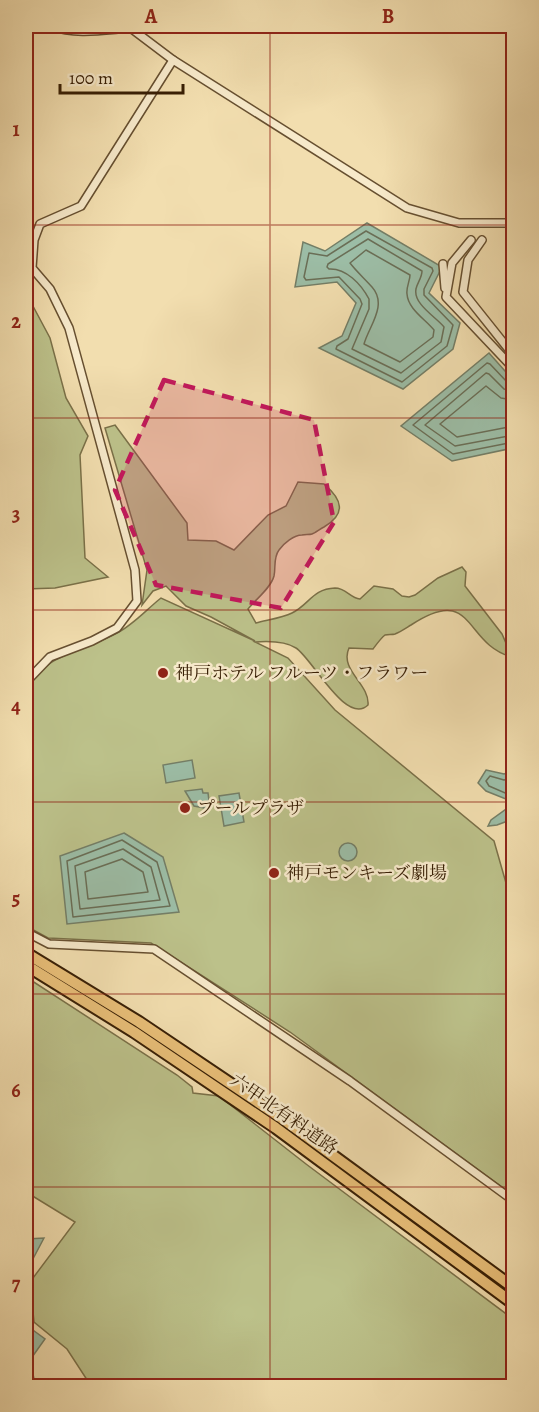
<svg xmlns="http://www.w3.org/2000/svg" width="539" height="1412" viewBox="0 0 539 1412" font-family="Alegreya,'Noto Serif JP',serif">
<rect width="100%" height="100%" fill="#f2deaf"/>
<filter id="stains"><feTurbulence type="fractalNoise" baseFrequency=".00333" numOctaves="4"/><feColorMatrix values="0 0 0 0 .2 0 0 0 0 .09 0 0 0 0 .02 0 0 0 .5 -.17"/></filter>
<radialGradient id="worn" r=".72"><stop offset=".6" stop-color="#630" stop-opacity="0"/><stop offset="1" stop-color="#630" stop-opacity=".3"/></radialGradient>
<!-- green -->
<g fill="#bcc18a" stroke="#7a7048" stroke-width="1.5">
<polygon points="26,293 50,338 66,398 88,436 80,455 85,558 108,577 55,588 26,589"/>
<path d="M115,425L187,523L188,540L216,541L234,550L268,515L286,506L298,482L324,484C343,500 346,514 324,527C320,529 315,533 312,534C309,535 305,534 302,535C294,535 284,543 279,550C273,558 276,567 274,576C271,588 255,600 248,609L256,623C267,620 282,618 292,613C310,604 312,589 335,588C346,588 350,598 360,599L374,586L393,589L402,596L409,597L415,595L438,578L462,567L466,572L465,586L502,634L512,657C463,644 475,583 411,625C406,628 400,632 395,634C392,635 388,634 385,635C381,638 376,645 373,649L349,648C339,670 370,684 368,705C346,726 312,658 296,648C285,641 268,641 255,642L288,658L335,710L494,841L510,897L513,903V1195L290,1032L151,943L48,938L26,926V691C41,655 86,650 117,633C133,625 147,609 161,598L255,641L211,617L186,606L166,586L153,591L142,605L147,570L105,428Z"/>
<polygon points="26,977 177,1075 192,1087 193,1093 219,1096 306,1164 513,1319 513,1386 91,1386 67,1349 34,1322 30,1282 75,1222 26,1192"/>
</g>
<!-- water -->
<g fill="#9cbda6" stroke="#747e66" stroke-width="1.5">
<polygon points="367,223 442,267 429,293 460,323 453,349 403,389 319,348 342,336 356,303 337,282 295,287 303,242 325,251"/>
<polygon points="489,353 513,380 513,448 452,461 401,426"/>
<polygon points="192,760 195,778 166,783 163,765"/>
<polygon points="486,770 504,774 513,771 513,819 497,825 488,826 491,820 506,809 506,799 486,791 478,783"/>
<polygon points="202,789 203,793 208,793 210,809 194,806 185,791"/>
<polygon points="239,793 244,822 224,826 219,796"/>
<polygon points="124,833 163,857 179,912 67,924 60,856"/>
<circle cx="348" cy="852" r="9"/>
<polygon points="44,1238 26,1272 26,1239"/>
<polygon points="26,1325 45,1339 30,1360 34,1379 26,1386"/>
</g>
<g fill="none" stroke-linecap="round" stroke-linejoin="round">
<!-- shore -->
<g stroke="#6a6e56" stroke-width="1.5">
<polygon points="366,231 432,268 433,271 424,289 424,295 453,325 447,346 402,382 336,349 337,346 348,339 362,304 360,299 339,277 306,280 304,277 309,253 327,256"/>
<path d="M368,239L422,271C422,278 417,283 416,289C413,304 436,317 444,327L441,342L401,373L352,349L369,309V299C361,284 346,268 329,269L327,267L328,264Z"/>
<path d="M366,250L410,275C410,281 406,287 407,294C408,309 425,319 434,330L433,337L400,362L364,344C369,326 388,305 372,287C365,279 356,271 350,263Z"/>
<polyline points="514,384 507,382 490,364 487,363 413,425 453,454 514,442"/>
<polyline points="514,391 504,389 489,374 486,373 425,425 455,446 514,435"/>
<polyline points="514,400 501,398 486,386 440,424 457,437 514,426"/>
<polyline points="514,777 504,780 490,776 486,781 489,786 510,795 514,813"/>
<polygon points="122,840 157,862 170,906 73,917 67,861"/>
<polygon points="123,849 151,867 160,900 80,909 75,866"/>
<polygon points="122,859 143,872 148,892 88,899 85,872"/>
</g>
<!-- street casing -->
<g stroke="#664f30" stroke-width="10">
<g id="street">
<path d="M51,26C76,35 103,30 130,28"/>
<polyline points="128,26 173,60"/>
<polyline points="471,240 452,263 446,297 514,369"/>
<polyline points="482,240 468,260 463,292 514,356"/>
<polyline points="443,264 445,288"/>
<polyline points="26,682 50,657 92,641 117,628 137,601 135,570 69,328 50,289 32,268 34,240 40,224 81,206 173,60 407,208 459,223 514,223"/>
<polyline points="26,932 49,944 154,949 350,1081 514,1201"/>
</g>
</g>
<!-- primary casing -->
<g stroke="#381f05" stroke-width="14">
<g id="primary">
<polyline points="26,953 139,1022 283,1119 514,1288"/>
<polyline points="26,965 134,1032 276,1128 514,1304"/>
</g>
</g>
<!-- street -->
<use href="#street" stroke="#f7eacb" stroke-width="7"/>
<!-- primary -->
<use href="#primary" stroke="#e9bf78" stroke-width="10"/>
</g>
<!-- marked area -->
<path fill="#c2185b" fill-opacity="0.2" stroke="#c2185b" stroke-width="4.5" stroke-dasharray="12 8" stroke-linejoin="round" d="M164,380L314,420L334,522L281,608L156,585L115,490Z"/>
<!-- grid -->
<path fill="none" stroke="#8f2418" stroke-width="1.5" stroke-opacity="0.55" d="M270,26V1386M26,225H514M26,418H514M26,610H514M26,802H514M26,994H514M26,1187H514"/>
<!-- markers -->
<g fill="#8f2418" stroke="#f7eacb" stroke-width="2">
<circle cx="163" cy="673" r="6"/>
<circle cx="185" cy="808" r="6"/>
<circle cx="274" cy="873" r="6"/>
</g>
<g text-anchor="middle" dominant-baseline="central" stroke-width="5" stroke-linejoin="round" paint-order="stroke">
<!-- poi labels -->
<g font-size="18" fill="#381f05" stroke="#f7eacb" text-anchor="start">
<text x="175" y="673">神戸ホテル フルーツ・フラワー</text>
<text x="197" y="808">プールプラザ</text>
<text x="286" y="873">神戸モンキーズ劇場</text>
</g>
<!-- street labels -->
<g font-size="18" fill="#381f05" stroke="#f7eacb">
<text transform="translate(284 1114) rotate(35)">六甲北有料道路</text>
</g>
</g>
<!-- margin -->
<rect width="539" height="1412" fill="none" stroke="#f2deaf" stroke-width="66"/>
<!-- scale -->
<path d="M60 84v9h123v-9" fill="none" stroke="#381f05" stroke-width="3"/>
<text x="69" y="84" font-size="18" fill="#381f05" stroke="#f7eacb" stroke-width="4.5" paint-order="stroke">100 m</text>
<rect x="33" y="33" width="473" height="1346" fill="none" stroke="#8f2418" stroke-width="2"/>
<g font-size="20" text-anchor="middle" font-weight="bold" fill="#8f2418">
<text x="151" y="23">A</text>
<text x="388" y="23">B</text>
<text x="16" y="136">1</text>
<text x="16" y="328">2</text>
<text x="16" y="521">3</text>
<text x="16" y="713">4</text>
<text x="16" y="905">5</text>
<text x="16" y="1097">6</text>
<text x="16" y="1290">7</text>
</g>
<rect width="100%" height="100%" filter="url(#stains)"/>
<rect width="100%" height="100%" fill="url(#worn)"/>
</svg>
